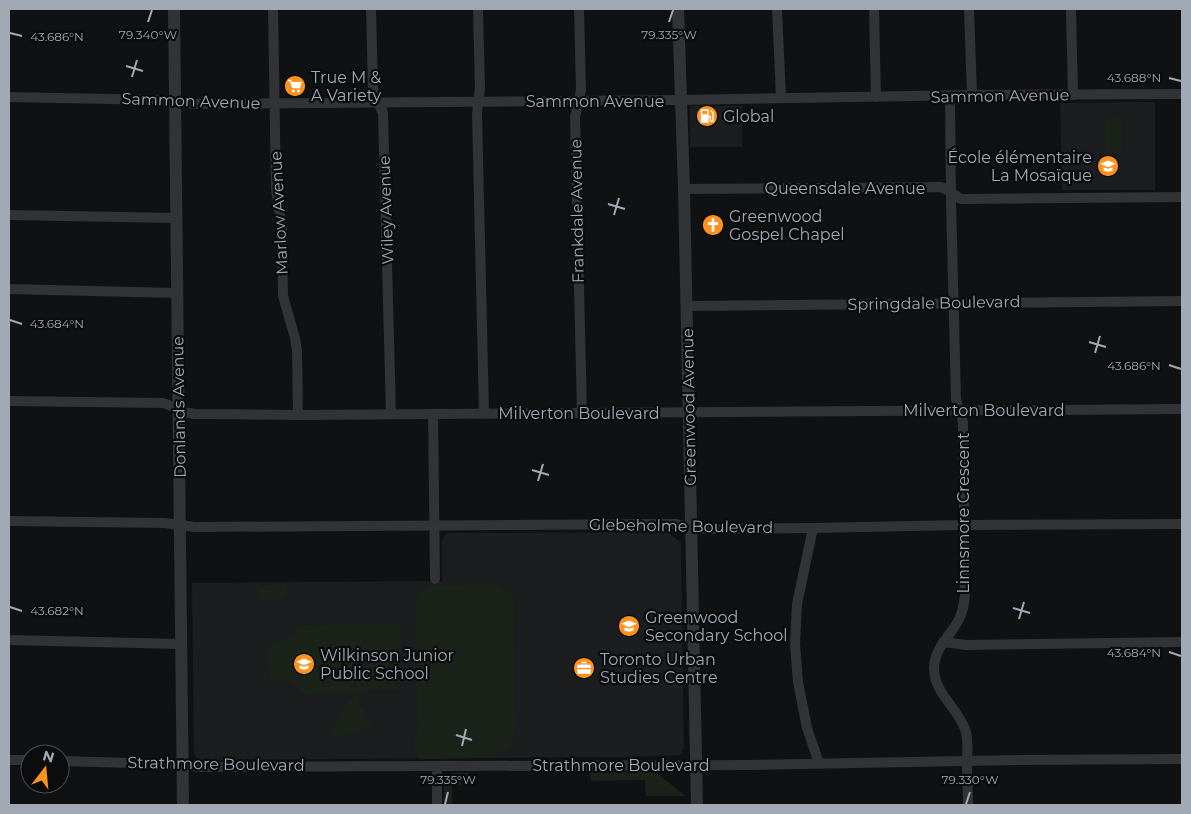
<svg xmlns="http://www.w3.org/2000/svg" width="1191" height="814" viewBox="0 0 1191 814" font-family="Montserrat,sans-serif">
<rect width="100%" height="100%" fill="#101112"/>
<!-- built -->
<g fill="#1c1d1f">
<polygon points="1155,102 1155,190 1062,190 1060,103"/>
<rect x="690" y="106" width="52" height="41"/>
<polygon points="668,532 681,543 684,749 680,755 633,757 201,760 197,758 194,754 192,583 427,581 433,582 442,582 442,540 444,536 448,533"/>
</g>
<!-- green -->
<g fill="#1a221a">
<polygon points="1121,118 1121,153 1105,153 1105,119"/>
<path d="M494,583C503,586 508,589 514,597L516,729C515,736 513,744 507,748C502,752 498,752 494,758L419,759L415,754V733L419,740L415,598L418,593L432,586Z"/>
<polygon points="285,584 287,587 287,597 285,599 262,599 260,597 260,588 264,585"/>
<path d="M401,623L402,681L400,689L398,690H370L357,693L304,694C300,690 292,681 288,680C283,679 276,680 271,680C268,675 267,670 272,665C262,653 268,640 283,641V639L290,636H295L296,628L299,625Z"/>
<path d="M354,696H359L360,708H364V718H371V725C360,732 345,741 331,733L343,707Z"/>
<polygon points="590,772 655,772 686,796 646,796 645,780 591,781"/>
<polygon points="451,773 470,773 469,782 461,782 461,785 452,786 452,805 444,805 444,780 446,776"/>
</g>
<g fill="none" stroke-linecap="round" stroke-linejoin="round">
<!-- minor -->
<g stroke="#313337" stroke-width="10">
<polyline points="273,9 276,189 282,228 283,296 295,338 297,351 298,415"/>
<polyline points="371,9 373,89 374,94 383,113 391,414"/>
<polyline points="478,9 480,88 477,114 484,413"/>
<polyline points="579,9 581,90 575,117 582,414"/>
<polyline points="777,9 781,98"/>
<polyline points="874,9 876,97"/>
<polyline points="969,9 972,95"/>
<polyline points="1071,9 1073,95"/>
<path d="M950,96L951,201L956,399L963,422L965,595C964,604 963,613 958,621C949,638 935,647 934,668C934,693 957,707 965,729C969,739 967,752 967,763C967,777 968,791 968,805"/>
<polyline points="9,97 161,100 192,104 681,100 972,95 1182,94"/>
<polyline points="684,189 941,187 947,190 961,199 964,199 1182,197"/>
<polyline points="9,215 177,218"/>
<polyline points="9,289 177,293"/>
<polyline points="686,306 1182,301"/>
<polyline points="9,401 163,403 169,405 179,411 194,414 298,415 1182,409"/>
<polyline points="433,414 435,579"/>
<polyline points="9,521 165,523 195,527 677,524 691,528 701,529 813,528 963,525 1182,524"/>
<polyline points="813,528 797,604 795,644 798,682 807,728 819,763"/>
<polyline points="9,640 181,644"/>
<polyline points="943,642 966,645 1182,642"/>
<polyline points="9,760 30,760"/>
<polyline points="60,761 167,764 200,767 748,765 1018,760 1182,759"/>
<polyline points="437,766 437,805"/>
</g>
<!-- tertiary -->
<g stroke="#313337" stroke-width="12">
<polyline points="174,9 183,805"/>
<polyline points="678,9 684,189 697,805"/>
</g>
</g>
<!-- ticks -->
<path fill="none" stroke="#a0a9b4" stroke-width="2" d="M148,22L152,10M669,22L673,10M10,33L22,36M126,66L143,71M132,77L137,60M1169,78L1181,81M608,204L625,209M614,215L619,198M10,320L22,324M1089,342L1106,347M1095,353L1100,336M1169,365L1181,369M532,470L549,475M538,481L543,464M10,607L22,611M1013,608L1030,613M1019,619L1024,602M1169,652L1181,656M456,735L472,740M462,746L466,729M445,804L448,792M966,804L970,792"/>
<!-- icons -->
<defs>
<g id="supermarket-disc" transform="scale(1.125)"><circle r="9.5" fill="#ff921c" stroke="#0b0c0d"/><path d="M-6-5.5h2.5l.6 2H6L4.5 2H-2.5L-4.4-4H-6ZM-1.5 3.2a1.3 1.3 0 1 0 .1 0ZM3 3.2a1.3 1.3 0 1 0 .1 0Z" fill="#fff"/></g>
<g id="fuel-disc" transform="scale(1.125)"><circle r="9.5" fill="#ff921c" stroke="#0b0c0d"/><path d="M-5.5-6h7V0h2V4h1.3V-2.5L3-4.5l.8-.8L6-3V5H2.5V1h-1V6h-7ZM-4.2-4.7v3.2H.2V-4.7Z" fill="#fff"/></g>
<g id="school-disc" transform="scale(1.125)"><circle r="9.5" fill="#ff921c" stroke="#0b0c0d"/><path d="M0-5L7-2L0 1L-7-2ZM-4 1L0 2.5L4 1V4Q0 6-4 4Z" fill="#fff"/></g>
<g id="church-disc" transform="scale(1.125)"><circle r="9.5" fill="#ff921c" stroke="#0b0c0d"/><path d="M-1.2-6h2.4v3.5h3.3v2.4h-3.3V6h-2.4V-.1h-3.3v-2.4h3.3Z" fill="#fff"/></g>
<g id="office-disc" transform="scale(1.125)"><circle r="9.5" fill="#ff921c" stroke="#0b0c0d"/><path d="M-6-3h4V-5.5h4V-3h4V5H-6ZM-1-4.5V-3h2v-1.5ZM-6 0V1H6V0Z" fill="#fff"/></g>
</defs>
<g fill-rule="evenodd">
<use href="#supermarket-disc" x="295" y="86"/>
<use href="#fuel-disc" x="707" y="116"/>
<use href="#school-disc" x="1108" y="166"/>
<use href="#church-disc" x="713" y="225"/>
<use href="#school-disc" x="629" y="626"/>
<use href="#school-disc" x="304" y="664"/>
<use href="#office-disc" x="584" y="668"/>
</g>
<g text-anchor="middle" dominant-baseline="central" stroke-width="4.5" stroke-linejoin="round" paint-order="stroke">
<!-- poi labels -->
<g font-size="16" fill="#a0a9b4" stroke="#0b0c0d" text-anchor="start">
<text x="311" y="77">True M &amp;<tspan x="311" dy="18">A Variety</tspan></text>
<text x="723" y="116">Global</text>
<text x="1092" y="157" text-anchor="end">École élémentaire<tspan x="1092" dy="18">La Mosaïque</tspan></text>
<text x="729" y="216">Greenwood<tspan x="729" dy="18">Gospel Chapel</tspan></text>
<text x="645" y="617">Greenwood<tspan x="645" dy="18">Secondary School</tspan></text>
<text x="320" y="655">Wilkinson Junior<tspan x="320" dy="18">Public School</tspan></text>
<text x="600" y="659">Toronto Urban<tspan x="600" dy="18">Studies Centre</tspan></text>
</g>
<!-- street labels -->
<g font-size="16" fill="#a0a9b4" stroke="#0b0c0d">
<text transform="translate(1000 96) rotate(-1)">Sammon Avenue</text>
<text transform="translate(191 101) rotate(2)">Sammon Avenue</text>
<text x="595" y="101">Sammon Avenue</text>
<text x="845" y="188">Queensdale Avenue</text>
<text transform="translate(386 210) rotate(-92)">Wiley Avenue</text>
<text transform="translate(577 211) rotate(-91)">Frankdale Avenue</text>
<text transform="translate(279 213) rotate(-93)">Marlow Avenue</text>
<text transform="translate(934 303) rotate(-1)">Springdale Boulevard</text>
<text transform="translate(179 407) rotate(-91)">Donlands Avenue</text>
<text transform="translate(689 407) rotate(-91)">Greenwood Avenue</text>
<text x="984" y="410">Milverton Boulevard</text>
<text x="579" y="413">Milverton Boulevard</text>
<text transform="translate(963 513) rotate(-90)">Linnsmore Crescent</text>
<text transform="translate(681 526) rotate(1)">Glebeholme Boulevard</text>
<text transform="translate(216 764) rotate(1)">Strathmore Boulevard</text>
<text x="621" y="765">Strathmore Boulevard</text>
</g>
</g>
<g font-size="12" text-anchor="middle" fill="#a0a9b4" stroke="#0b0c0d" stroke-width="4.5" stroke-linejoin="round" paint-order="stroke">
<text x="148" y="39">79.340°W</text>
<text x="669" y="39">79.335°W</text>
<text x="57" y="41">43.686°N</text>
<text x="1134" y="82">43.688°N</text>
<text x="57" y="328">43.684°N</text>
<text x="1134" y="370">43.686°N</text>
<text x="57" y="615">43.682°N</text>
<text x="1134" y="657">43.684°N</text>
<text x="448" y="784">79.335°W</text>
<text x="970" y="784">79.330°W</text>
</g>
<!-- border -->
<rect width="1191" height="814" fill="none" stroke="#a0a9b4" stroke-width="20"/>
<!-- north arrow -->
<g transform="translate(45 769) rotate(16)"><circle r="24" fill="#0b0c0d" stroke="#474b50"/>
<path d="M0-4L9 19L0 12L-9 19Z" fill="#ff921c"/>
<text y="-8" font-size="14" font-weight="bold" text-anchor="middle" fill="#a0a9b4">N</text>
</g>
</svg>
